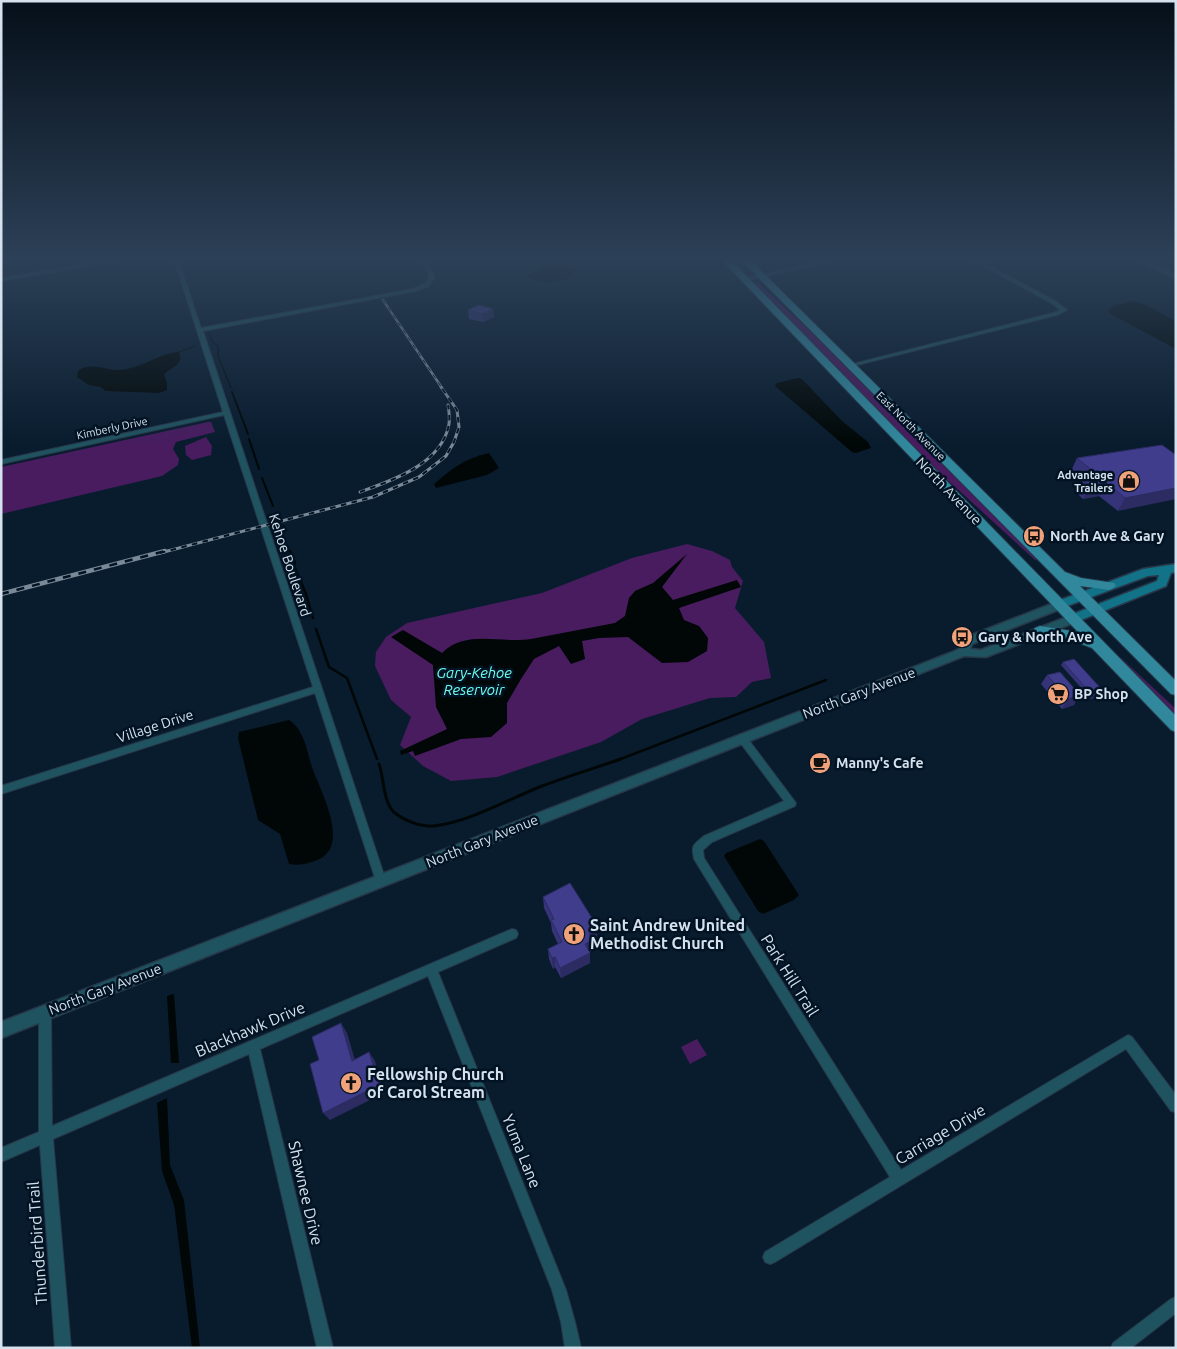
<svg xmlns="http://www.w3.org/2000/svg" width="1177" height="1349" viewBox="0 0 1177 1349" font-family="Ubuntu,sans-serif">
<rect width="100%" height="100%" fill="#091c2e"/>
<!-- green -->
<g fill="#481c5f">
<polygon points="757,282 807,328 1037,559 1035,560 930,464 755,284"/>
<polygon points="208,422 211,422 215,432 176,442 173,449 179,459 178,465 162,476 1,514 1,467"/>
<polygon points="206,437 212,446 211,455 192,460 186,455 185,446"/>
<polygon points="687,544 712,551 730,560 732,567 743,581 735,608 764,642 771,678 752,682 736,697 710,698 642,719 601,742 497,777 451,781 423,766 400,745 411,717 391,700 375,666 376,652 386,637 407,623 542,593 632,558"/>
<polygon points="1119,658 1121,658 1176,709 1176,716"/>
<polygon points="697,1039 707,1055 690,1064 681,1047"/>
</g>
<!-- water -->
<g fill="#000706">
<polygon points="529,256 579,256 573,264 577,269 570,277 563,280 547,282 527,278 527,276 539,269 541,265"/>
<polygon points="1134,301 1146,305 1176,321 1176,349 1109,313 1108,310 1116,305"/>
<path d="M179,352C185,365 170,367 164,375L167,383V390L159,393L105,391L101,387L89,385L77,377L78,371C90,361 107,371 120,370C142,368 160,353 179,352Z"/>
<polygon points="798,378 802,379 842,421 868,442 871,448 856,453 852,452 775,386 777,383"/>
<path d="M489,453L499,468L487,475L436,488L434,484C454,467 464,459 489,453Z"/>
<path d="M687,554L662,587L673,600L737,580L741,587L679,608L684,620L699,626L708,638L707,651L688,662L662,663L628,637L599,638L582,641L585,659L571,664L559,646L534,659L521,679L507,703V723L491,737L461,739L415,756L413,751L401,755L400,751L447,729L436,707L433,665L391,637L403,630L442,653C466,629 501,644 531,639C559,634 587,628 615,623L625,616L629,598L635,591L653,583Z"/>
<path d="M289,720C305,730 307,753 313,770C322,794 352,849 315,861C305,864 299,866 289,864L280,834L258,820L238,738L239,732Z"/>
<polygon points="760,839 764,841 799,895 794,900 763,914 758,911 724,856 726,853"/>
<polygon points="174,994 179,1063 171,1063 167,996"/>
<polygon points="167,1098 170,1165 184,1200 200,1348 192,1348 174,1205 162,1171 157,1103"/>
</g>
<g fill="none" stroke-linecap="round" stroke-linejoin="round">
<!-- stream-far3 -->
<g stroke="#000706" stroke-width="1">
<polyline points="210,334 212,342 218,346 218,356 231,388"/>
<polyline points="179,352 195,346"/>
</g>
<!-- stream-far2 -->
<g stroke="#000706" stroke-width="2">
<polyline points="232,392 248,434"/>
<polyline points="249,439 259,469"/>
<polyline points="262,478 273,506"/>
<polyline points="278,514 280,518"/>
<polyline points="284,526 284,529"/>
<polyline points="288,548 290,553"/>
</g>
<!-- stream-far1 -->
<g stroke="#000706" stroke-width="2.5">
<polyline points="290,551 295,562 294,566 306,594 313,618"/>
<polyline points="316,629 329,667 347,678 377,759"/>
<polyline points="618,760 826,680"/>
</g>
<!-- stream -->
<path stroke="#000706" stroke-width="3" d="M379,764C384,777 383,804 395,813C405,821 421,827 434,826C469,822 509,799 542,786C568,776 595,768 621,759"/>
<!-- minor casing -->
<g stroke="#263849" stroke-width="2">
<g id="minor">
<polygon points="134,256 147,256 1,281 1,278"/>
<polygon points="173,256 177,256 201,328 413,289 425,284 429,278 429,272 416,256 421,256 433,272 434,278 429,286 416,291 203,331 386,881 385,884 381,886 377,884 376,881 315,693 1,794 1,786 313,687 224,415 1,464 1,460 223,412"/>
<polygon points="845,256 855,256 745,281 742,279"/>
<polygon points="965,256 971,256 1057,302 1067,310 1057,315 849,367 849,365 1053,313 1060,310 1053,304"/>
<path d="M742,734L745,735L796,803L795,806L712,842L703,850L704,858L901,1170L1128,1035L1132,1037L1176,1095V1112L1171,1111L1126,1049L775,1262L770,1264L765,1262L763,1257L765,1252L890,1177L694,859C691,845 693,845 704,836L784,801L739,741L737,738L739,735Z"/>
<polygon points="512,929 516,930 518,934 516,938 438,972 566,1290 575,1322 581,1348 565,1348 561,1322 552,1290 428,976 260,1049 333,1348 317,1348 249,1054 53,1139 71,1348 55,1348 40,1145 1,1162 1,1148 39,1132 39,1013 41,1009 45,1007 49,1009 51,1013 52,1126"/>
<polygon points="1176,1297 1176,1313 1131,1348 1111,1348 1113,1343 1171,1299"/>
</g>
</g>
<!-- tertiary casing -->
<g stroke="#263849" stroke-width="3">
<g id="tertiary">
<polygon points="1129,256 1138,256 1176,274 1176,279"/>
<polygon points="1059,601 1063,602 1064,605 1063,608 972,644 970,649 981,650 1072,615 1076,616 1077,619 1076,622 986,657 964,656 1,1038 1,1022 950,653 959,649 964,638"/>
</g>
</g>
<!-- secondary casing -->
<g stroke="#263849" stroke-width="3">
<polygon id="secondary" points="1176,564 1176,572 1171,573 1166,586 1076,622 1068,622 1066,619 1068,616 1157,581 1159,575 1148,576 1059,609 1053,605 1055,602 1143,569"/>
</g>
<!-- primary casing -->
<g stroke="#263849" stroke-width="2">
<g id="primary">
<polygon points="718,256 727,256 1176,716 1176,732 1171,730 1092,648 1069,639 1035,634 1033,631 1035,628 1040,626 1078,632"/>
<polygon points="737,256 746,256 1065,572 1081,578 1114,583 1116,586 1110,590 1080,586 1176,681 1176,695 1171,694"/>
</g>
</g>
<!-- minor -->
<use href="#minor" fill="#205360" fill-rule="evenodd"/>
<!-- tertiary -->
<use href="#tertiary" fill="#205360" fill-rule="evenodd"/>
<!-- secondary -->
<use href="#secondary" fill="#127287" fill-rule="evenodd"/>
<!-- primary -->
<use href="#primary" fill="#31889d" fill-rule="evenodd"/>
<!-- rail-far2 casing -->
<g stroke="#798997" stroke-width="2.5">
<polyline id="rail-far2" points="383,300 442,388"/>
</g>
<!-- rail-far1 casing -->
<g stroke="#798997" stroke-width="3">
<g id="rail-far1">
<path d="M360,492C393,480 442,464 449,424C450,418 449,411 448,405"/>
<polyline points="160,553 373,497 419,477 446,456 454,442 459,427 457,410 441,387"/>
</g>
</g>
<!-- rail casing -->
<g stroke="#798997" stroke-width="4.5">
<polyline id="rail" points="1,594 165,551"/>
</g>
<!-- rail-far2 -->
<use href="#rail-far2" stroke="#021324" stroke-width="1" stroke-dasharray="4.5" stroke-linecap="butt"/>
<!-- rail-far1 -->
<use href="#rail-far1" stroke="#021324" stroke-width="2" stroke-dasharray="5.5" stroke-linecap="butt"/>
<!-- rail -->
<use href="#rail" stroke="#021324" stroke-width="2.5" stroke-dasharray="8" stroke-linecap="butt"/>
</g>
<!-- wall -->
<g fill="#363478">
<polygon points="493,309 494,317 483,322 469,319 468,310"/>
<polygon points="1162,445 1118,511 1099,496 1083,499 1076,492 1082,481 1071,471 1077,458"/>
<polygon points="1063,662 1103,696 1091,699 1061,665"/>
<polygon points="1047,675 1074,705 1062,709 1041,684"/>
<polygon points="543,897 597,926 597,937 594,938 594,942 593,943 592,951 590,952 590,963 561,978 555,967 553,969 549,959 548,949 558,944 552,931 551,923 544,908"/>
</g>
<!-- shaded-wall -->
<g fill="#2c2b62">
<polygon points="493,309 494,317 483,322 482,314"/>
<polygon points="1107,483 1099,496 1083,499 1090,486"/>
<polygon points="1176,488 1176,499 1118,511 1125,498"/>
<polygon points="1105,693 1103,696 1091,699 1093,696"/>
<polygon points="1080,695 1074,705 1062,709 1068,699"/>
<polygon points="597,926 597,937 594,938 594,942 593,943 592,951 585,954 585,944 593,928"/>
<polygon points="590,953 590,963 561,978 560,968"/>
<polygon points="555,957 555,967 553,969 552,958"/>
<polygon points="341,1023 347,1033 358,1070 352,1061"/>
<polygon points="369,1052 375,1061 384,1093 330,1120 323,1113"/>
</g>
<!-- building -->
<g fill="#3f3d8c" stroke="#2c2b62">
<polygon points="479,305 493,309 482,314 468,310"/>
<polygon points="1162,445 1176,455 1176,488 1125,498 1107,483 1090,486 1082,479 1099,476 1077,458"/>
<polygon points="1074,659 1105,693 1093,696 1063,662"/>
<polygon points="1060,672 1080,695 1068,699 1047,675"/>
<polygon points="570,883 597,926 593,928 594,932 589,934 593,940 585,944 590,953 560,968 555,957 552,958 548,949 562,942 551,920 554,919 543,897"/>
<polygon points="341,1023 352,1061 369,1052 379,1085 323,1113 310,1064 319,1060 312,1037"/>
</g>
<!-- sky -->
<linearGradient id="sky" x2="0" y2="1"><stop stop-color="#050f19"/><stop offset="0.58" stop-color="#2c4057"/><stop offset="1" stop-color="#2c4057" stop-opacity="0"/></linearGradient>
<rect width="1177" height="445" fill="url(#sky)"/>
<!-- icons -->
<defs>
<g id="shop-disc" transform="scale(1.125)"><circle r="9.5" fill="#f0a27a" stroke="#021324"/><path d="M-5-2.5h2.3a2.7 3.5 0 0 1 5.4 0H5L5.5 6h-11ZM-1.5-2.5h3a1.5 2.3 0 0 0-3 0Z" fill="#111"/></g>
<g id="bus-disc" transform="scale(1.125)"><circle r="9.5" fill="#f0a27a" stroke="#021324"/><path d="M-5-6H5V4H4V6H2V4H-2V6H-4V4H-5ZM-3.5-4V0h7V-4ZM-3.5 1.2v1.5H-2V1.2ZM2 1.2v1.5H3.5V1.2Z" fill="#111"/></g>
<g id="supermarket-disc" transform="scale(1.125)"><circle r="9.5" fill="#f0a27a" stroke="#021324"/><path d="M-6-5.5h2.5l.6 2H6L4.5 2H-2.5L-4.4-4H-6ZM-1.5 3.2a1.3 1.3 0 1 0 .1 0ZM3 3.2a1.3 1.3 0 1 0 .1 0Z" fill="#111"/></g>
<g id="cafe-disc" transform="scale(1.125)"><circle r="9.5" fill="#f0a27a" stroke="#021324"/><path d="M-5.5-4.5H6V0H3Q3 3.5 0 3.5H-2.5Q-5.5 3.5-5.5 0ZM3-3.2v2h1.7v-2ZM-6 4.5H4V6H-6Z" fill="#111"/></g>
<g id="church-disc" transform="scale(1.125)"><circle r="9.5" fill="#f0a27a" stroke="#021324"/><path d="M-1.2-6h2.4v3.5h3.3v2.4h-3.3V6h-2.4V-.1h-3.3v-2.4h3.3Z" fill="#111"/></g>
</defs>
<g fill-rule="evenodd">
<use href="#shop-disc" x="1129" y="481"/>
<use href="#bus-disc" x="1034" y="536"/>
<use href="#bus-disc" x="962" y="637"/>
<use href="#supermarket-disc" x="1058" y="694"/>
<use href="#cafe-disc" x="820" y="763"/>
<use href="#church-disc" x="574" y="934"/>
<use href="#church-disc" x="351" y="1083"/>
</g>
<g text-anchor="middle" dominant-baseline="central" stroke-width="5" stroke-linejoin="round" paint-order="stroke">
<!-- far-street labels -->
<g font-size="11" fill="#d5e1ed" stroke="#021324">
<text transform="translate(911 426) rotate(45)">East North Avenue</text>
<text transform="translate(112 428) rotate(-12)">Kimberly Drive</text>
</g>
<!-- far-poi labels -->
<g font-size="11" font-weight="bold" fill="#d5e1ed" stroke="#021324" text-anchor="end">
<text x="1113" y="475">Advantage<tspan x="1113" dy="13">Trailers</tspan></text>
</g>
<!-- street labels -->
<g font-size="14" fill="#d5e1ed" stroke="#021324">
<text transform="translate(949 491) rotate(46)">North Avenue</text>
<text transform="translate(290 565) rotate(72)">Kehoe Boulevard</text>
<text transform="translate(859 693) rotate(-21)">North Gary Avenue</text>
<text transform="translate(155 726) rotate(-18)">Village Drive</text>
<text transform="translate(482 841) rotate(-22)">North Gary Avenue</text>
<text transform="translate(105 989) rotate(-21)">North Gary Avenue</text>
</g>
<!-- poi labels -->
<g font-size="14" font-weight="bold" fill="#d5e1ed" stroke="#021324" text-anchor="start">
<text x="1050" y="536">North Ave &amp; Gary</text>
<text x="978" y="637">Gary &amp; North Ave</text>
<text x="1074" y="694">BP Shop</text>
<text x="836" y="763">Manny's Cafe</text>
</g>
<!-- water labels -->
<g font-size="15" font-style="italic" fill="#6dfceb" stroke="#021324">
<text x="474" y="672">Gary-Kehoe<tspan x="474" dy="17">Reservoir</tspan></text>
</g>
<!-- near-poi labels -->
<g font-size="16" font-weight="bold" fill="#d5e1ed" stroke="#021324" text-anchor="start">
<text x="590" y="925">Saint Andrew United<tspan x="590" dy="18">Methodist Church</tspan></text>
<text x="367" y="1074">Fellowship Church<tspan x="367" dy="18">of Carol Stream</tspan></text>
</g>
<!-- near-street labels -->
<g font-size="16" fill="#d5e1ed" stroke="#021324">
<text transform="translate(790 975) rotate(58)">Park Hill Trail</text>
<text transform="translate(250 1029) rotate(-23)">Blackhawk Drive</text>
<text transform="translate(940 1134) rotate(-31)">Carriage Drive</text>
<text transform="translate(522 1151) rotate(68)">Yuma Lane</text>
<text transform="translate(306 1193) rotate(77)">Shawnee Drive</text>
<text transform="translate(37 1243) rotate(-94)">Thunderbird Trail</text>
</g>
</g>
<!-- border -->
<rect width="1177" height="1349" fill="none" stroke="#d5e1ed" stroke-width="5"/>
</svg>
